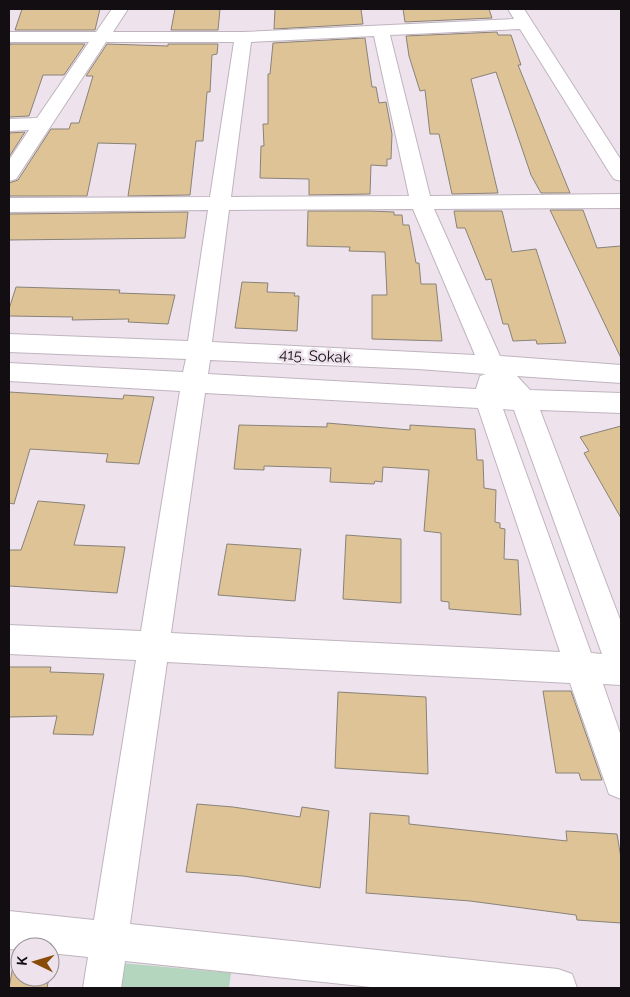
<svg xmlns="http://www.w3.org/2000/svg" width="630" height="997" viewBox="0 0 630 997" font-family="Raleway,sans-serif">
<rect width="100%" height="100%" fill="#eee3ed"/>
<!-- green -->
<polygon fill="#b4d5be" points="122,963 231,973 229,988 118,988"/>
<!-- building -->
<g fill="#dec397" stroke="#898278">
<polygon points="22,9 100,9 95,30 15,30"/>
<polygon points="175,9 220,9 218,30 171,30"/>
<polygon points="275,9 361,9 363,24 274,29"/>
<polygon points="403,9 489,9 492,18 405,22"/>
<polygon points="497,32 498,35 511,35 521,65 518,65 570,193 541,193 531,175 496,72 471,79 498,193 452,194 439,134 430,134 425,90 420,91 409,56 406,36"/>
<polygon points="365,38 372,87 376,87 379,103 386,102 392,134 391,159 387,159 387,166 371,165 370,194 309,195 309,179 260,178 261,146 264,146 263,124 268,124 268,74 270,74 273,43"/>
<polygon points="10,44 85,44 64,75 43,75 29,116 9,117 9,49"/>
<polygon points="107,44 168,46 168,44 218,44 217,54 212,55 210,92 207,92 203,141 196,141 190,195 128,196 136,144 98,143 87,196 9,196 9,183 18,180 51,129 69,129 71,123 79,123 93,76 86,76"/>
<polygon points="25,132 9,157 9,133"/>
<polygon points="550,210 583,210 597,248 621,246 621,358"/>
<polygon points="308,211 369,211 394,212 394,215 402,215 403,225 409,225 416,263 419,263 421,284 436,284 442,341 372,339 372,295 387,295 385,252 349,251 350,247 307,246"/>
<polygon points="454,211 502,211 512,252 536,249 566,343 537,344 536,340 513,341 508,324 503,324 491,279 486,280 465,228 457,228"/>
<polygon points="188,212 185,238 9,240 9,214"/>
<polygon points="242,282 268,283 267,292 295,293 294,296 299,296 297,331 235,328"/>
<polygon points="16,287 120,290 119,293 175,295 168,324 128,322 129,319 72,320 73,317 9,316 9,309"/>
<polygon points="9,392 123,399 124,395 154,397 139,464 106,462 108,454 30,449 14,504 9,503"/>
<polygon points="327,423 410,430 410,425 475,429 477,460 483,460 484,488 496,490 495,522 500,523 500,528 505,529 504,559 518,560 521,615 449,609 449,602 441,601 441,533 424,531 429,470 383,467 382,482 375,481 374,484 330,482 331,468 264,466 264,470 234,469 239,425 327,427"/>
<polygon points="621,426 621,518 584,453 589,451 580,437"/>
<polygon points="38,501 85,505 74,545 125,547 117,593 9,586 9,550 21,550"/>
<polygon points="346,535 401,539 401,603 343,599"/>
<polygon points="227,544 301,549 295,601 218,595"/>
<polygon points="9,667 51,667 50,672 104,674 93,735 53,734 57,716 9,717"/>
<polygon points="543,691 571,691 602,780 581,780 579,773 556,773"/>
<polygon points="338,692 426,697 428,774 335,768"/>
<polygon points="197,804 233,807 300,817 302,807 329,811 320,888 243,876 186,872"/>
<polygon points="370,813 409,816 409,824 567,841 566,831 617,834 621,858 621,923 577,920 576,915 470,901 366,893"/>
<polygon points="14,960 20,960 20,977 49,977 47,988 9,988"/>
</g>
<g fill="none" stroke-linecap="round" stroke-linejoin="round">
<!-- minor casing -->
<g stroke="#bfb4be" stroke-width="2">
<path id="minor" d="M112,9H128L113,32H243L514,19L508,9H524L621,160V181L614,179L611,175L520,29L390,35L430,196L621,194V208L434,209L500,356L621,365V383L517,376L530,390L621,393V413L540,410L621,622V685L603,684L621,736V799L609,794L570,683L167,662L130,924L558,969L572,974L577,988H380L125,961L121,988H83L88,957L50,953V947H20V950L9,949V911L94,920L136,660L9,654V625L141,631L180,391L9,381V363L183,372L186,359L9,352V334L188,341L208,210L9,212V198L210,197L234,42H106L16,179L9,181V160L29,130L9,131V119L37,118L89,42H9V32H96ZM374,36L409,196L231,197L251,42ZM413,209L475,355L212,342L229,210ZM210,360L418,369L486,374L480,376L476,389L208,374ZM205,393L478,408L560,652L171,633ZM503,409L514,410L602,654L591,653Z"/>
</g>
<!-- minor -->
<use href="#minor" fill="#fff" fill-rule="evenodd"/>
</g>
<g text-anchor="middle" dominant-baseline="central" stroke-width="5" stroke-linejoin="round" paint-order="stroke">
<!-- street labels -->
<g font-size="15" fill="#120e12" stroke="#eee3ed">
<text transform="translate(315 356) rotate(3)">415. Sokak</text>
</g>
</g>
<!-- border -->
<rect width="630" height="997" fill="none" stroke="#120e12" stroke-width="20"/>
<!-- north arrow -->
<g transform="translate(35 962) rotate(275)"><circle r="24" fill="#eee3ed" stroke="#968e95"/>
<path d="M0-4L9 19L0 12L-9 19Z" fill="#884c08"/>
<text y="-8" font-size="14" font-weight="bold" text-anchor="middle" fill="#120e12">K</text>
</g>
</svg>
